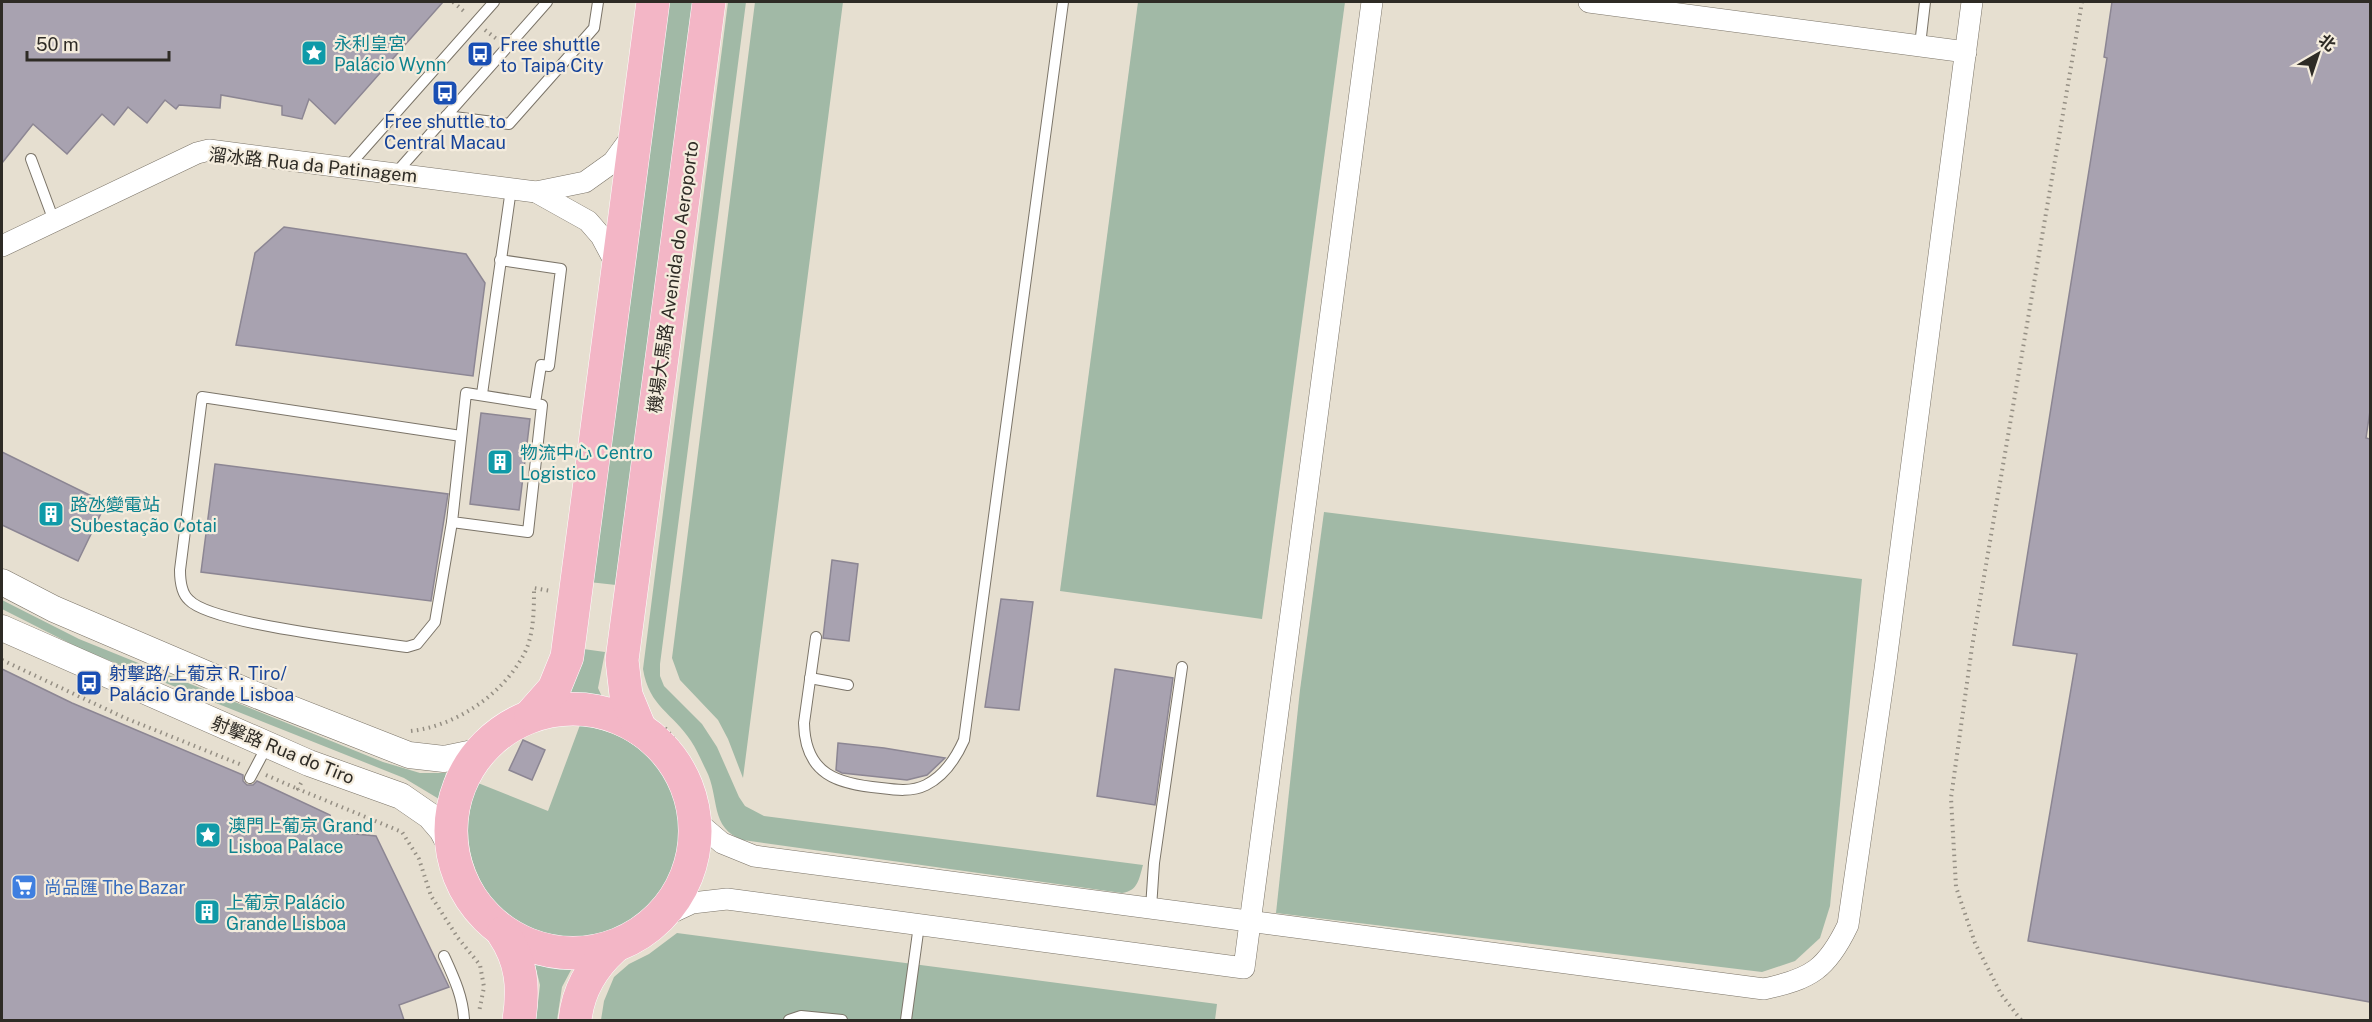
<svg xmlns="http://www.w3.org/2000/svg" width="2372" height="1022" viewBox="0 0 2372 1022" font-family="'Public Sans','Noto Sans SC',sans-serif">
<rect width="100%" height="100%" fill="#e6dfd0"/>
<!-- green -->
<g fill="#a1b9a6">
<polygon points="665,2 695,2 616,585 589,582"/>
<path d="M728,2H746L660,664V676L664,686L702,724L717,747L739,797L745,806L764,816L1143,865C1139,879 1138,891 1122,893L743,840C709,828 720,797 706,770C701,760 697,750 691,741C673,713 649,707 643,669Z"/>
<polygon points="755,2 843,2 743,778 728,739 718,720 680,680 672,658"/>
<polygon points="1138,2 1345,2 1262,619 1060,591"/>
<polygon points="1324,512 1862,579 1830,906 1820,938 1795,961 1762,972 1276,913 1300,690"/>
<polygon points="2,600 79,639 383,762 420,773 446,773 439,799 404,778 83,650 2,609"/>
<polygon points="576,648 605,652 598,688 603,699 561,691"/>
<path d="M580,725C731,748 697,955 558,936C532,932 505,917 489,895C465,860 462,822 478,783L548,811Z"/>
<polygon points="677,933 1217,1004 1215,1020 601,1020 604,1001 614,977 629,964 649,954"/>
<polygon points="535,965 571,970 562,987 557,1020 536,1020 540,985"/>
</g>
<!-- building -->
<g fill="#a8a2b0" stroke="#8c8693" stroke-width="1.5">
<polygon points="2,2 443,2 335,124 309,99 302,119 282,115 282,106 221,95 220,108 179,105 176,109 165,100 147,123 128,107 114,125 102,114 67,154 33,124 2,163"/>
<polygon points="2112,2 2370,2 2370,411 2366,438 2370,439 2370,1002 2028,941 2077,654 2013,645 2107,58 2104,57"/>
<polygon points="284,227 466,254 485,283 473,376 236,345 255,253"/>
<polygon points="481,413 530,419 519,510 470,504"/>
<polygon points="2,452 106,503 78,561 2,525"/>
<polygon points="215,464 448,494 431,601 201,572"/>
<polygon points="832,560 858,564 849,641 823,638"/>
<polygon points="1001,599 1033,602 1019,710 985,707"/>
<polygon points="2,669 72,703 243,775 243,781 247,785 253,785 257,781 330,815 335,832 376,836 449,987 399,1005 404,1020 2,1020"/>
<polygon points="1115,669 1173,678 1155,805 1097,796"/>
<polygon points="523,740 545,750 532,780 509,770"/>
<polygon points="838,743 884,748 945,758 927,775 907,780 842,773 836,770"/>
</g>
<g fill="none" stroke-linecap="round" stroke-linejoin="round">
<!-- service casing -->
<g stroke="#7b7468" stroke-width="12">
<g id="service">
<polyline points="1920,45 1925,2"/>
<polyline points="446,116 509,124 594,28 598,2"/>
<polyline points="31,159 54,221"/>
<polyline points="347,168 494,2"/>
<polyline points="395,174 547,2"/>
<polyline points="500,260 561,269 549,366 541,365 535,403"/>
<polygon points="466,393 542,405 528,532 452,522"/>
<polyline points="482,394 511,189"/>
<path d="M452,522L435,622L417,644L407,647C367,641 211,624 189,600C181,593 180,580 180,570L202,397L461,436"/>
<path d="M816,637L804,723C805,775 838,784 881,788C896,790 912,792 926,785C944,776 956,758 964,740L1063,2"/>
<polyline points="810,678 848,685"/>
<polyline points="250,778 268,744"/>
<polyline points="1151,908 1154,863 1182,667"/>
<path d="M444,956C454,978 463,997 464,1020"/>
<polyline points="789,1020 801,1016 842,1020"/>
<polyline points="906,1020 919,925"/>
</g>
</g>
<!-- minor casing -->
<g stroke="#7b7468" stroke-width="22">
<g id="minor">
<polyline points="1589,2 1966,52"/>
<polyline points="536,192 585,182 613,162 632,136"/>
<polyline points="2,246 197,153 209,150 536,192 588,221 601,236 618,268"/>
<path d="M695,820L722,843L754,856L1764,989C1811,979 1827,969 1848,925L1885,669L1972,2"/>
<polyline points="660,918 692,903 727,899 1244,968 1372,2"/>
</g>
</g>
<!-- tertiary casing -->
<g stroke="#7b7468" stroke-width="27">
<g id="tertiary">
<polyline points="2,582 54,609 246,691 409,755 444,759 478,752"/>
<polyline points="2,628 309,763 401,796 430,816 442,830 450,845"/>
</g>
</g>
<!-- primary casing -->
<g stroke="#fff" stroke-width="34">
<g id="primary">
<circle cx="573" cy="831" r="122"/>
<polyline points="531,715 554,689 567,657 653,2"/>
<polyline points="640,729 626,695 622,660 709,2"/>
<path d="M503,933C522,961 524,988 519,1020"/>
<path d="M575,1020C578,991 591,968 613,948"/>
</g>
</g>
<!-- path -->
<g stroke="#958f84" stroke-width="4" stroke-dasharray="1.5 4.5" stroke-linecap="butt">
<polyline points="453,2 466,13"/>
<polyline points="485,30 498,40"/>
<polyline points="389,139 405,142"/>
<polyline points="2,660 125,718 242,765"/>
<path d="M665,728C685,751 697,776 706,805"/>
<path d="M411,731C455,726 501,696 523,656C534,637 534,610 534,588L551,591"/>
<polyline points="266,775 298,789"/>
<polyline points="301,783 298,789 402,832 419,859 431,896 458,938 480,965 484,987 479,1012"/>
<polyline points="2021,1020 2001,994 1975,943 1956,887 1951,798 1972,647 2082,2"/>
</g>
<!-- service -->
<use href="#service" stroke="#fff" stroke-width="10"/>
<!-- minor -->
<use href="#minor" stroke="#fff" stroke-width="21"/>
<!-- tertiary -->
<use href="#tertiary" stroke="#fff" stroke-width="26"/>
<!-- primary -->
<use href="#primary" stroke="#f3b6c6" stroke-width="33"/>
</g>
<!-- icons -->
<defs>
<g id="sight-square" transform="scale(1.35)"><rect x="-9" y="-9" width="18" height="18" rx="4" fill="#0f9aa8" stroke="#f4ecdd"/><path d="M0-6L1.8-2.2L6-1.7L2.9 1.2L3.7 5.4L0 3.3L-3.7 5.4L-2.9 1.2L-6-1.7L-1.8-2.2Z" fill="#fff"/></g>
<g id="bus-square" transform="scale(1.35)"><rect x="-9" y="-9" width="18" height="18" rx="4" fill="#1a4fb4" stroke="#f4ecdd"/><path d="M-5-6H5V4H4V6H2V4H-2V6H-4V4H-5ZM-3.5-4V0h7V-4ZM-3.5 1.2v1.5H-2V1.2ZM2 1.2v1.5H3.5V1.2Z" fill="#fff"/></g>
<g id="building-square" transform="scale(1.35)"><rect x="-9" y="-9" width="18" height="18" rx="4" fill="#0f9aa8" stroke="#f4ecdd"/><path d="M-4-6H4V6H1V3H-1V6H-4ZM-2.5-4.3h1.7v1.8h-1.7ZM.8-4.3h1.7v1.8H.8ZM-2.5-1h1.7V.8h-1.7ZM.8-1h1.7V.8H.8Z" fill="#fff"/></g>
<g id="supermarket-square" transform="scale(1.35)"><rect x="-9" y="-9" width="18" height="18" rx="4" fill="#3f7fe0" stroke="#f4ecdd"/><path d="M-6-5.5h2.5l.6 2H6L4.5 2H-2.5L-4.4-4H-6ZM-1.5 3.2a1.3 1.3 0 1 0 .1 0ZM3 3.2a1.3 1.3 0 1 0 .1 0Z" fill="#fff"/></g>
</defs>
<g fill-rule="evenodd">
<use href="#sight-square" x="314" y="53"/>
<use href="#bus-square" x="480" y="54"/>
<use href="#bus-square" x="445" y="93"/>
<use href="#building-square" x="500" y="462"/>
<use href="#building-square" x="51" y="514"/>
<use href="#bus-square" x="89" y="683"/>
<use href="#sight-square" x="208" y="835"/>
<use href="#supermarket-square" x="24" y="887"/>
<use href="#building-square" x="207" y="912"/>
</g>
<g text-anchor="middle" dominant-baseline="central" stroke-width="4.5" stroke-linejoin="round" paint-order="stroke">
<!-- culture labels -->
<g font-size="18" fill="#0d838f" stroke="#f4ecdd" text-anchor="start">
<text x="334" y="43">永利皇宮<tspan x="334" dy="21">Palácio Wynn</tspan></text>
<text x="520" y="452">物流中心 Centro<tspan x="520" dy="21">Logistico</tspan></text>
<text x="70" y="504">路氹變電站<tspan x="70" dy="21">Subestação Cotai</tspan></text>
<text x="228" y="825">澳門上葡京 Grand<tspan x="228" dy="21">Lisboa Palace</tspan></text>
<text x="226" y="902">上葡京 Palácio<tspan x="226" dy="21">Grande Lisboa</tspan></text>
</g>
<!-- transit labels -->
<g font-size="18" fill="#164399" stroke="#f4ecdd" text-anchor="start">
<text x="500" y="44">Free shuttle<tspan x="500" dy="21">to Taipa City</tspan></text>
<text x="445" y="121" text-anchor="middle">Free shuttle to<tspan x="445" dy="21">Central Macau</tspan></text>
<text x="109" y="673">射擊路/上葡京 R. Tiro/<tspan x="109" dy="21">Palácio Grande Lisboa</tspan></text>
</g>
<!-- street labels -->
<g font-size="18" fill="#2e2b25" stroke="#f4ecdd">
<text transform="translate(313 165) rotate(6)">溜冰路 Rua da Patinagem</text>
<text transform="translate(673 277) rotate(-82)">機場大馬路 Avenida do Aeroporto</text>
<text transform="translate(283 750) rotate(22)">射擊路 Rua do Tiro</text>
</g>
<!-- shop labels -->
<g font-size="18" fill="#366cbe" stroke="#f4ecdd" text-anchor="start">
<text x="44" y="887">尚品匯 The Bazar</text>
</g>
</g>
<!-- border -->
<rect width="2372" height="1022" fill="none" stroke="#2e2b25" stroke-width="6"/>
<!-- north arrow -->
<g transform="translate(2318 54) rotate(39)" stroke="#f4ecdd" stroke-width="4.5" paint-order="stroke">
<path d="M0-4.5L10 22L0 15L-10 22Z" fill="#2e2b25"/>
<text y="-9" font-size="16" font-weight="bold" text-anchor="middle" fill="#2e2b25">北</text>
</g>
<!-- scale -->
<path d="M27 51v9h142v-9" fill="none" stroke="#2e2b25" stroke-width="3"/>
<text x="36" y="51" font-size="18" fill="#2e2b25" stroke="#f4ecdd" stroke-width="4.5" paint-order="stroke">50 m</text>
</svg>
